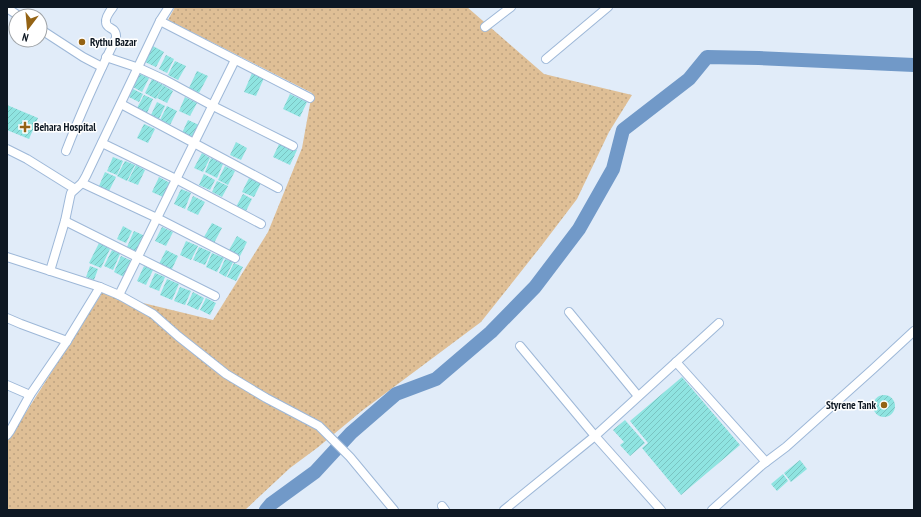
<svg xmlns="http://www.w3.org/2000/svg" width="921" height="517" viewBox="0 0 921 517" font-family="'PT Sans Narrow',sans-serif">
<defs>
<pattern id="grass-dots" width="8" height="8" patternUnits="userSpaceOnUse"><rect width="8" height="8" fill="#dfbf96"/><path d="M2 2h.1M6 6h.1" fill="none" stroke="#bea381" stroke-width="1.8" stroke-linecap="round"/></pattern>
<pattern id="building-hatch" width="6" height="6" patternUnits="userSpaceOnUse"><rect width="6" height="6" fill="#8fe4e1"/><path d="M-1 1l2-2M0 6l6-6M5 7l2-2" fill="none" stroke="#7ac3c1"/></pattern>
</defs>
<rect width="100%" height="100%" fill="#e1ecf9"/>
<!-- grass -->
<polygon fill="url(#grass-dots)" points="175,7 467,7 544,74 632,95 609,132 577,199 542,245 481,322 363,410 317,448 290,468 245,510 7,510 7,442 102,293 213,320 268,232 302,148 312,93 168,20"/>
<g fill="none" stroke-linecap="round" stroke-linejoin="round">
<!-- river -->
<polyline stroke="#7199c8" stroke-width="14" points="266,510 271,504 315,472 351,433 396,394 436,379 491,332 535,287 579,229 613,169 623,130 689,79 707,57 759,58 914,65"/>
</g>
<!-- building -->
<g fill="url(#building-hatch)">
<polygon points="153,46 164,52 156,67 145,62"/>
<polygon points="166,55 174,59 167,73 159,69"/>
<polygon points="175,61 186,66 178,80 168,75"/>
<polygon points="197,71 208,76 199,93 189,88"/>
<polygon points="252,73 264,78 256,96 244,92"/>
<polygon points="140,74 149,78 142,92 133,87"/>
<polygon points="152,79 163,85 156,99 145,93"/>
<polygon points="163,85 173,91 167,103 157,98"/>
<polygon points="133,89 143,94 139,102 129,97"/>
<polygon points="290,94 307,102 300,117 283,109"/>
<polygon points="144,95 153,99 147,113 137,108"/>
<polygon points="185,97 197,103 190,116 179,111"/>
<polygon points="157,102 165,106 159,119 151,115"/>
<polygon points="7,105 38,118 29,139 7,130"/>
<polygon points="167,106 177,111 170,125 160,120"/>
<polygon points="188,120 199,125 193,138 182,133"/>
<polygon points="144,124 155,129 148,143 137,138"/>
<polygon points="236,142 247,148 241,160 230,155"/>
<polygon points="280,142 297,150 290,165 273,157"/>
<polygon points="202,153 210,158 203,172 194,168"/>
<polygon points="113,157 123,161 117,175 107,171"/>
<polygon points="211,158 223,164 217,178 205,172"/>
<polygon points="125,161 135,165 127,181 117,176"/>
<polygon points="136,165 145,170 138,185 128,181"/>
<polygon points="225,166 235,171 228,185 218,180"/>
<polygon points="105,172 116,177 109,191 99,186"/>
<polygon points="204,174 215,180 210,190 199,185"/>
<polygon points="159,177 170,183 163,197 152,192"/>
<polygon points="249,178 261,183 254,197 242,192"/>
<polygon points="217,181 228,186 222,197 212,192"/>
<polygon points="181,189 191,193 185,209 174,204"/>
<polygon points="243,194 252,199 246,211 236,207"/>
<polygon points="193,196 205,202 198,215 187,210"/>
<polygon points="212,223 222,228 214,243 204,237"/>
<polygon points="123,226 132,231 126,243 117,239"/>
<polygon points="162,227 173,232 166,246 155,241"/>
<polygon points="134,231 145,236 137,252 127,247"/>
<polygon points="237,236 247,242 240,256 229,250"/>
<polygon points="186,241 198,246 191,260 180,255"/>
<polygon points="99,243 110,249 101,268 89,263"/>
<polygon points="199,247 211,252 205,265 193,260"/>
<polygon points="112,250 120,254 113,270 104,266"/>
<polygon points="166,250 178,256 171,271 159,264"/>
<polygon points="212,253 224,258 217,272 206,267"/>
<polygon points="121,256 132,261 124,277 114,272"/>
<polygon points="225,259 233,262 226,277 219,273"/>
<polygon points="234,263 243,267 236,281 227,277"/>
<polygon points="90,266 98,269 94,280 86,277"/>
<polygon points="144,266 153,270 146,285 137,281"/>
<polygon points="155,273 165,277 159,291 149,287"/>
<polygon points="167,279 179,284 172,300 160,295"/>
<polygon points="180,287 191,291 185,305 174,301"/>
<polygon points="193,292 204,298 198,310 187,305"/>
<polygon points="206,298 216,303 210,315 200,310"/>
<polygon points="682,377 740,445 681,495 642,448 648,443 630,421"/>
<circle cx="884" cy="406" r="11"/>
<polygon points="625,420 645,443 630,456 620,445 624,442 613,430"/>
<polygon points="800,460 807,469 791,482 784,473"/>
<polygon points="783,474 788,481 777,491 771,484"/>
</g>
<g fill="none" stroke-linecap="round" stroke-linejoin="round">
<!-- minor casing -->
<g stroke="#9eb8d8" stroke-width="10">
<g id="minor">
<polyline points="7,8 19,16"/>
<polyline points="160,21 310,98"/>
<polyline points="485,27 511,7"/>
<polyline points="40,29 83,57 102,67"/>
<polyline points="106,57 139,68 165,80 213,106 293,146"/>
<polyline points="546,59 608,7"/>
<polyline points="121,104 278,188"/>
<polyline points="102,143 176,179 261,224"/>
<polyline points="7,149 27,159 75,189"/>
<path d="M66,151C81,112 98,75 116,38C117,26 106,30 106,22C105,18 110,11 113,7"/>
<polyline points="82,183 157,218 235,258"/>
<polyline points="65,221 215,296"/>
<polyline points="7,257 100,287 119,295 153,314 178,336 226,374 266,398 319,426 350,457 394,510"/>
<polyline points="50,271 65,221 70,197 71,193 82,183 86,176 160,21 169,7"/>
<polyline points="119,295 235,60"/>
<polyline points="569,312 638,396"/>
<polyline points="7,318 21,324 67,341"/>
<polyline points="520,346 595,436 661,510"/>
<polyline points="676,362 766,462"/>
<polyline points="7,385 30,395"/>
<polyline points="7,435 10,431 30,395 67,341 100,287"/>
<polyline points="442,506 445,510"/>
<polyline points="504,510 595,436 719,323"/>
<polyline points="712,510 762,465 786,447 873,369 914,331"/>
</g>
</g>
<!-- minor -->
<use href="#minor" stroke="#fff" stroke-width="8"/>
</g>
<!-- markers -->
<g fill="#946314" stroke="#fff" stroke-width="1.5">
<circle cx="82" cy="42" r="4"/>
<path d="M23 121h4v4h4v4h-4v4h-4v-4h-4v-4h4z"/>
<circle cx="884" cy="405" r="4"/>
</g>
<g text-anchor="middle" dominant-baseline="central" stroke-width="3" stroke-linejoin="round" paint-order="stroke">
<!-- poi labels -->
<g font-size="11" font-weight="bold" fill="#0e1823" stroke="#fff" text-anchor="start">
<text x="90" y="42">Rythu Bazar</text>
<text x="34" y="127">Behara Hospital</text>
<text x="876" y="405" text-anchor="end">Styrene Tank</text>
</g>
</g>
<!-- border -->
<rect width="921" height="517" fill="none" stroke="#0e1823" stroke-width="16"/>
<!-- north arrow -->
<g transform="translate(28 28) rotate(196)"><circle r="19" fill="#ffffff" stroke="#9fa3a7"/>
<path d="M0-3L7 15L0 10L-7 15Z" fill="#946314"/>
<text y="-6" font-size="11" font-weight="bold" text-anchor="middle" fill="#0e1823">N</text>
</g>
</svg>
